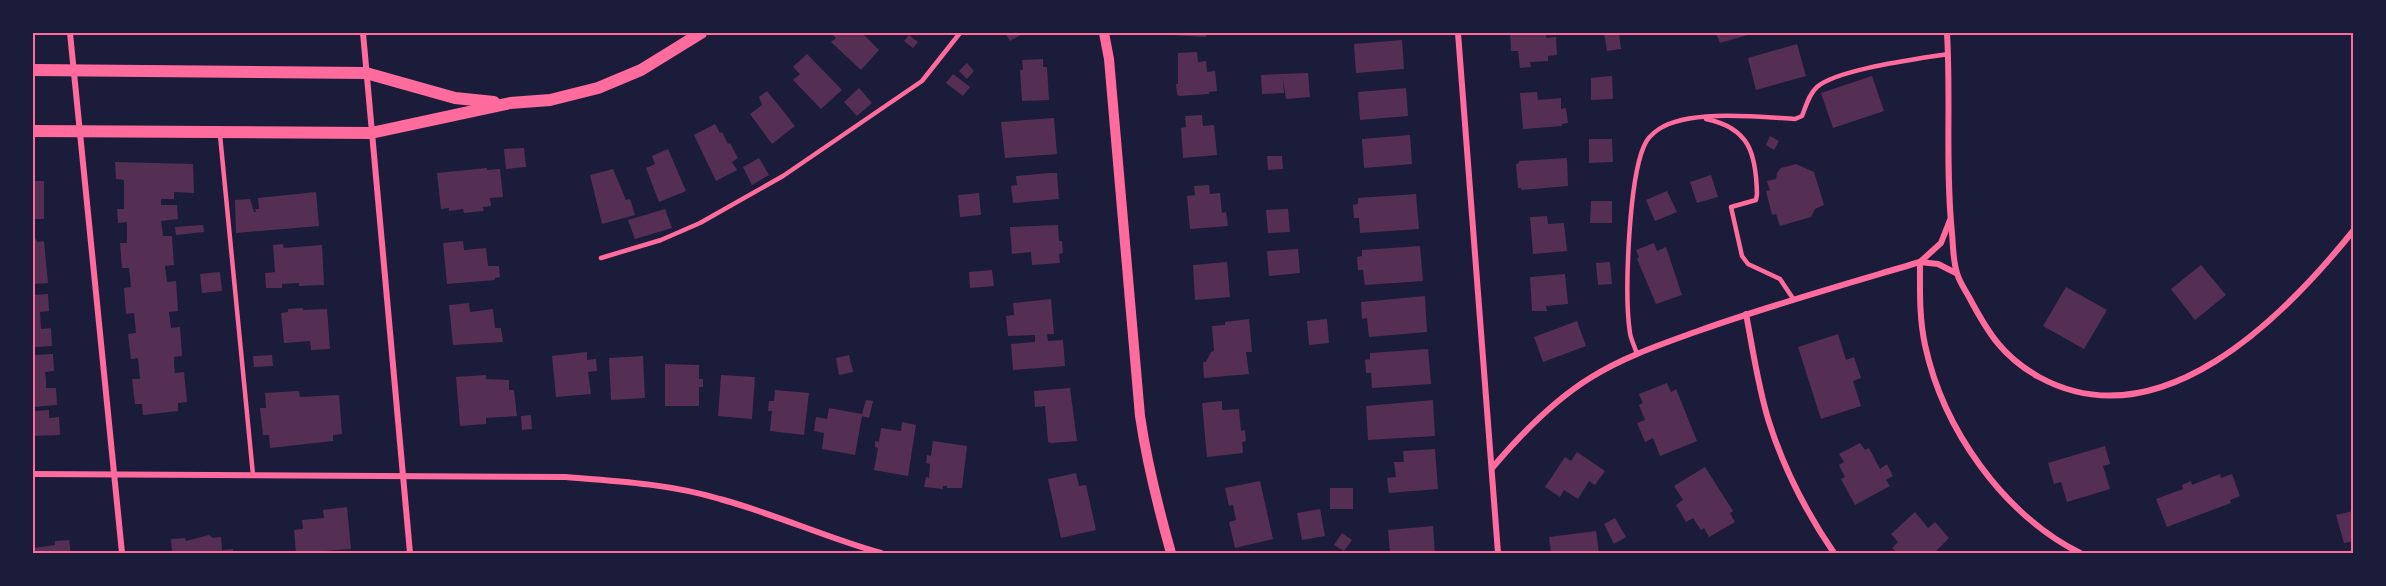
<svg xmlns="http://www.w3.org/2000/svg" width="2386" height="586" viewBox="0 0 2386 586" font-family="Quicksand,sans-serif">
<rect width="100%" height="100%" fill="#1b1b3a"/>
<!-- building -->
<g fill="#542f53">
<polygon points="831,33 862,33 879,50 861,70 831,42 836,38"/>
<polygon points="1005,33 1024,33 1010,41"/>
<polygon points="1172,33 1206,33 1206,37 1172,35"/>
<polygon points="1510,33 1546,33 1546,38 1556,37 1557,55 1548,56 1548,61 1530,62 1531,67 1520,68 1518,51 1511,51"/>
<polygon points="1604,33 1619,33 1621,49 1607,51"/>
<polygon points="1716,33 1750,33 1751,34 1720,43"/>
<polygon points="909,35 918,42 913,48 904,41"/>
<polygon points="1402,40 1404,69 1356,73 1354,44"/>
<polygon points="1797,44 1806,76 1756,90 1748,58"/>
<polygon points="1197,52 1198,62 1206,61 1207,72 1215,71 1217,91 1209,92 1209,94 1179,96 1177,94 1176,84 1178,84 1178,53"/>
<polygon points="807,54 842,90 821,109 793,80 800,74 793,67"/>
<polygon points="1043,59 1043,67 1047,67 1049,100 1022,101 1020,70 1023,70 1022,60"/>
<polygon points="967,63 974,71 967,79 959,71"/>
<polygon points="1308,73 1310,97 1286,99 1283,78 1284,93 1262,94 1261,75"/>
<polygon points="953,74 970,87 963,96 946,83"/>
<polygon points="1612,76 1613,99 1591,100 1591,78"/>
<polygon points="1872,76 1884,111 1833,128 1821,93"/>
<polygon points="859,88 872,103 857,116 844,102"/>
<polygon points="1406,88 1408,116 1360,120 1358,92"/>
<polygon points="767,91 795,126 772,144 750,114 762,105 759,97"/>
<polygon points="1537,92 1538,100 1561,98 1561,109 1566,108 1568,123 1562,124 1562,126 1523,129 1520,93"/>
<polygon points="1202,115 1203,126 1214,125 1217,155 1183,158 1181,128 1186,127 1185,116"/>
<polygon points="1054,118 1057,154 1005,158 1001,122"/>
<polygon points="715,124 720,133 722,132 728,144 730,143 738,158 732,162 737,170 716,181 694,135"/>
<polygon points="1410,135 1412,164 1364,168 1362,139"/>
<polygon points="1770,136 1779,141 1774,150 1766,145"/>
<polygon points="1589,139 1612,139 1613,162 1589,163"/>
<polygon points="524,148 526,167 506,169 504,149"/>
<polygon points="668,149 686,191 659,202 646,168 655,164 652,156"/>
<polygon points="1267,156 1282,156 1283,169 1268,170"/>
<polygon points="759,158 769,175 752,185 743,167"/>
<polygon points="1567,158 1568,186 1521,190 1521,188 1518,188 1516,164 1519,163 1519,161"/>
<polygon points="115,162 193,164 194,193 174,192 174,199 161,199 161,205 177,205 178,219 161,221 163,236 172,236 174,265 165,266 167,282 176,281 178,311 169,312 171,328 180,327 182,356 174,357 174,365 175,373 184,372 187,402 178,403 178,411 143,415 142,404 135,404 132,379 140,379 138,358 131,359 128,334 136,333 134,313 126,314 124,288 131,287 129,268 122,268 120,243 127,243 127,222 118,223 117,209 124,209 124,180 116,179"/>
<polygon points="1796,164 1814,172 1824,205 1815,209 1811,217 1780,226 1776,214 1772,215 1766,191 1770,190 1767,181 1776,179 1777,173 1781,168"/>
<polygon points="487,168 487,170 500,169 503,197 490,198 491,206 483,207 484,211 464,213 463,209 449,211 449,208 441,209 437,173"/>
<polygon points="613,169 626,200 630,199 635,215 602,224 590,175"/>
<polygon points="1050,173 1057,173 1059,199 1013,203 1011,186 1017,185 1016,176"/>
<polygon points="1711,175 1718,197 1697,203 1690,182"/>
<rect x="33" y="181" width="11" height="38"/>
<polygon points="1209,185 1210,194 1220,193 1222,213 1226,212 1228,226 1190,229 1187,196 1195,195 1194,186"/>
<polygon points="1667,191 1677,212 1655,221 1646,200"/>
<polygon points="316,192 319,226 236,233 235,200 250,199 254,212 256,212 255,209 259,209 258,198"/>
<polygon points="979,193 981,215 960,217 958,195"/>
<polygon points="1416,194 1419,229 1360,233 1359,218 1354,218 1353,205 1358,204 1358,198"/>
<polygon points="1591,201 1612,201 1612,223 1590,223"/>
<polygon points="665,209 672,228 635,239 628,220"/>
<polygon points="1288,209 1290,232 1268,233 1266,210"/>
<polygon points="1547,216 1548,224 1564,223 1567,251 1533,254 1530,217"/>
<polygon points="203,225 204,232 176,235 175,227"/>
<polygon points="1058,225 1059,241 1062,241 1063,253 1059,254 1060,263 1032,265 1031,252 1012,254 1010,227"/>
<polygon points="33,236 38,242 44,241 48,283 33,284"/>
<polygon points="463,241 464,250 486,248 488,266 499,266 500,277 495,278 495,280 447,284 443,243"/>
<polygon points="1654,243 1657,251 1666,247 1682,295 1656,304 1637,259 1639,257 1636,250"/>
<polygon points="283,244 284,248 322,245 324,285 299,286 299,283 282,284 282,288 266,288 265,273 275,272 273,245"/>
<polygon points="1420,246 1423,281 1365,285 1363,270 1358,270 1357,257 1362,256 1362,250"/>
<polygon points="1298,249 1300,273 1269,276 1267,251"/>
<polygon points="1227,262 1230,297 1195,300 1193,265"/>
<polygon points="1608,262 1610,262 1612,284 1598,285 1596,263"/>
<polygon points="2201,265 2226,295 2195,320 2171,289"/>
<polygon points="992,270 994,286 970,288 969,272"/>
<polygon points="220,272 222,291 202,293 200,274"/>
<polygon points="1565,274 1568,304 1546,306 1547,311 1532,311 1530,277"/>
<polygon points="2066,287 2107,310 2084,349 2043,326"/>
<polygon points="48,294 49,311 40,312 41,329 51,328 52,346 33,347 33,295"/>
<polygon points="1425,296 1427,332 1369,337 1367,318 1362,319 1361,302"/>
<polygon points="1051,299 1054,334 1047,334 1048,341 1063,340 1065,366 1013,370 1011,344 1035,342 1035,335 1008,336 1006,316 1014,315 1013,303"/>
<polygon points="469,303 470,312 493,309 495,328 501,328 503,342 453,345 449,305"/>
<polygon points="303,308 303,310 327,309 330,349 311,350 310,341 284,343 281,313 288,312 288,309"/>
<polygon points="1249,319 1252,352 1246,352 1249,374 1204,378 1203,362 1206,362 1211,352 1214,351 1212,326 1225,325 1225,322"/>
<polygon points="1327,319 1329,343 1309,345 1307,321"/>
<polygon points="1577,321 1586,346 1543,362 1534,337"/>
<polygon points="1838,334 1846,360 1854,357 1861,378 1853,381 1861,406 1821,419 1798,347"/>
<polygon points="1428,349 1431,384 1372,388 1371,373 1366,373 1365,360 1370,359 1370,353"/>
<polygon points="587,352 587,360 596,359 597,371 588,372 591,394 556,397 552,356"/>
<polygon points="53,354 54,371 45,372 46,380 46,388 56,388 57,405 33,407 33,355"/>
<polygon points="272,355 273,366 254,367 253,356"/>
<polygon points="849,355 853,372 839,375 836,358"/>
<polygon points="643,356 645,398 611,400 609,358"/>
<polygon points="665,364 699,365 699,379 703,379 703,387 699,387 699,406 665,406"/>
<polygon points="486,375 486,379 509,380 509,390 514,390 517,416 486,418 486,424 460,426 456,377"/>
<polygon points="721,375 755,377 752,419 718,416"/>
<polygon points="1667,383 1671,392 1676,389 1697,441 1660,456 1653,438 1645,442 1637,423 1645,420 1639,405 1643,403 1639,394"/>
<polygon points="1070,388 1077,441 1051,443 1048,442 1045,406 1035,407 1034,391"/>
<polygon points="775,390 809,393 804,435 770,431 772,411 768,411 769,401 774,401"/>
<polygon points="299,391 300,397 339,395 342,434 333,435 333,441 270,448 269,435 263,435 260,408 266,408 265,393"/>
<polygon points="866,400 873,401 869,418 862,416 855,455 822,449 824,433 814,431 816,417 827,419 829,408 862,414"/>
<polygon points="1433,400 1435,436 1368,440 1366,406"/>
<polygon points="1222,401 1222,410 1239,409 1241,431 1245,430 1246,441 1242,442 1243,453 1207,457 1202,403"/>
<polygon points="49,410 49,418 59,417 60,435 33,436 33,411"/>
<polygon points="531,415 532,429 522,430 521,416"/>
<polygon points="902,422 916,425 908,476 874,470 878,448 875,447 875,441 879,442 881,428 901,431"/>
<polygon points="933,441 967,446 962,488 947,488 947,486 943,486 943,489 924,487 926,477 929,478 930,464 926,463 927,455 931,456"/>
<polygon points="1860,443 1865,450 1869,448 1880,469 1887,464 1893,476 1886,480 1890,486 1855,505 1841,479 1845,477 1839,465 1844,462 1839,454"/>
<polygon points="2105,446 2110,464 2103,466 2110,489 2067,502 2061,482 2054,484 2048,463"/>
<polygon points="1435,449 1438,489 1389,493 1387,478 1396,477 1394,462 1404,462 1403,451"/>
<polygon points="1577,452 1605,471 1595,485 1589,481 1578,499 1564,490 1560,497 1545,487 1565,457 1571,461"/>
<polygon points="1705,467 1733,511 1730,513 1735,522 1709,537 1704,528 1701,530 1693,518 1686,522 1676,505 1683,500 1674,486"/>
<polygon points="1076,473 1079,486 1086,485 1096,530 1061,538 1048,479"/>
<polygon points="2220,474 2221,478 2232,474 2240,496 2230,500 2231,503 2167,527 2156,499 2183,489 2182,485 2191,481 2192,485"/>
<polygon points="1260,481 1273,539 1235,548 1229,522 1236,520 1233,505 1229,506 1225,488"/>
<rect x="1330" y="488" width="23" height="21"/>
<polygon points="347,507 351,549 296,553 294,530 303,529 302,520 324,518 323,510"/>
<polygon points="1320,509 1325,536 1302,540 1297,513"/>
<polygon points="2353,511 2353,541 2344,543 2336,515"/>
<polygon points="1915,512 1928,528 1935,522 1949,538 1934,553 1897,553 1892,548 1898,542 1891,534"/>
<polygon points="1615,518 1626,537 1614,544 1604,524"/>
<polygon points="1433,526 1435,553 1390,553 1388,530"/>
<polygon points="1596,531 1599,553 1551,553 1549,537"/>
<polygon points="1342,533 1352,540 1344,551 1334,545"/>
<polygon points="209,535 213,538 221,537 222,550 233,549 233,553 172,553 171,539 185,538 186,541"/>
<polygon points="69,540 71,553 33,553 33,548 55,545 55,541"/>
</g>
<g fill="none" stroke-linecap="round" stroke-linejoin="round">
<!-- service -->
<g stroke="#ff6b9d" stroke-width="4.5">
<path d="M1706,119C1750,128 1756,154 1757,194L1756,200L1731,207L1742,256L1748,264L1780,279L1794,300"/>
<polyline points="220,135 253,475"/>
<polyline points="601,258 661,240 700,223 783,176 922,81 960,33"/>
<path d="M1637,354C1635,347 1631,340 1630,333C1624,294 1629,180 1644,146C1647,138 1653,133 1659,129C1689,109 1760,117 1795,119L1802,116C1806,106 1809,94 1817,87C1838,69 1918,59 1948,54"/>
</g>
<!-- minor -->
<g stroke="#ff6b9d" stroke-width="6">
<polyline points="70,33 122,553"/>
<polyline points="363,33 410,553"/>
<polyline points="1458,33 1498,553"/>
<path d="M1947,33C1951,100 1945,166 1952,233C1953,245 1953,261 1957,273C1959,281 1965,290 1969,297C1988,333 2003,357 2039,377C2160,443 2283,318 2353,231"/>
<path d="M1950,220L1941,243L1920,262C1920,290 1919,317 1925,345C1943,429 2003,514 2080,553"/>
<path d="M1746,314C1753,350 1758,387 1769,422C1784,469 1806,512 1834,553"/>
<path d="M1493,467C1521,434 1553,401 1590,378C1623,357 1662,344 1698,331C1771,305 1846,284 1920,262L1938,264L1956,273"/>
<path d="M33,474L566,477C618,481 670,484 720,499C775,514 827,538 881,553"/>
</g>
<!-- tertiary -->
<path stroke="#ff6b9d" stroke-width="10" d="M1104,33L1109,59L1140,416C1147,463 1158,507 1171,553"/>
<!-- secondary -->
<g stroke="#ff6b9d" stroke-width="12">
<polyline points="33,70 366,73 455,98 494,102"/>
<polyline points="33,131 371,133 510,103 550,100 598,88 641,70 701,33"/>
</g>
</g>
<!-- border -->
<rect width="2386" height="586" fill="none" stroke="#1b1b3a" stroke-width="69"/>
<rect x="34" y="34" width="2318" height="518" fill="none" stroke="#ff6b9d" stroke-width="2"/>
</svg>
